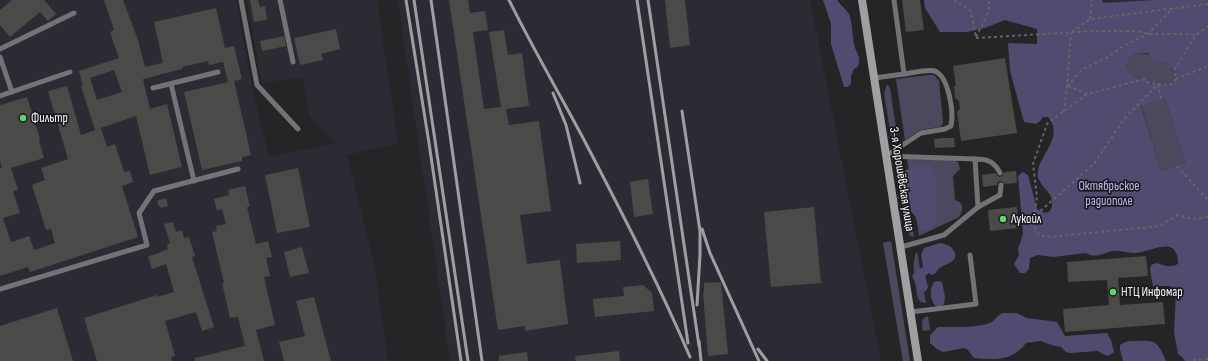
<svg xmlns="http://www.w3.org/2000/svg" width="1208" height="361" viewBox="0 0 1208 361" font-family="'Sofia Sans Condensed',sans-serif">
<rect width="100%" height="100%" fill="#252527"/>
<!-- built -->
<g fill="#2c2b33">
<polygon points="0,0 236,0 252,89 269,157 336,143 310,117 302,77 262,83 247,0 377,0 398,143 347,155 374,265 388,361 0,361"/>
<polygon points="398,0 810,0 881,361 450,361"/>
<polygon points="1102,0 1154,0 1102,4"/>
</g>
<!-- green -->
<g fill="#4c495e">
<path d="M1138,53C1156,54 1171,60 1176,79L1170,85L1149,83L1145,79L1132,76L1127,67L1130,57Z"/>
<polygon points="929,75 934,75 939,81 943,122 942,125 939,127 920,130 905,140 896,79"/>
<polygon points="887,84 890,88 898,141 893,138 891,135 884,94"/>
<polygon points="1165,98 1185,163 1161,171 1141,105"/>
<path d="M907,159L953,160L958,162L960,169L953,176L955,200C964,202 964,210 959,217L919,236Z"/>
<polygon points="902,161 914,237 910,236 907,229 898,172 899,165"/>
<polygon points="891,241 910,361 903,361 883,243"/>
<path d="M917,251L926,303C921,303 919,301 917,296C916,282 910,265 917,251Z"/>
<path d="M928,316L930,330L923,331C922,325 920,318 928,316Z"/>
</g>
<!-- forest -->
<g fill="#504b6f" fill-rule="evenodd">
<path d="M823,0H837C840,5 846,9 849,14C853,25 852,37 855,48C857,53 860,57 859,63C859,66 856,68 854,69L851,76V84L847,87H844L831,44V24Z"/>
<path d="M924,0H1102L1103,3L1154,0H1208V361H1185L1182,357L1178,354L1174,332L1176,293L1174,289L1170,286H1153L1150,270L1151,265L1157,263C1165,266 1170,268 1178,264C1178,235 1154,250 1137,253C1129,254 1121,250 1113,251C1103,253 1096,259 1086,253L1053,257L1038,255L1030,258L1029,269L1025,273H1020L1014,264L1019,255L1018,249L1023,234L1018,176L1023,172L1028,175L1037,209L1045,213L1050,211L1052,207C1052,204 1052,200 1051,197C1047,188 1035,182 1038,170C1042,153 1064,135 1048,117H1043L1040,121L1036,124L1024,122L1010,71L1008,43L1037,44V29L1005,20L985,28L967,32H940L925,8ZM1138,53H1148L1155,63L1166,62L1173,70L1176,79L1170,85L1149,83L1145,79L1132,76L1127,67L1130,57ZM1165,98L1185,163L1161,171L1141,106Z"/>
<path d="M920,164C923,165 927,165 929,166C940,174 936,212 936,224L928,229L921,230L915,216L904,204L900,178L902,172Z"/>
<path d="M940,243C946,244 950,245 954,251C961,265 938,263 936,273L932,275L929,273L925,276L928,287L926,291L923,292L919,291L912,276L917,270L923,267L921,255L924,248Z"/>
<path d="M938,281L942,282L945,297L944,304C935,313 930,299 931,291C931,288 933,285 934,282Z"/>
<path d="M1003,313H1016L1027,318L1057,322L1065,336L1107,333L1111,340L1114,352C1108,358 1104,355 1098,351L1070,353L1066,352L1061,347L1051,345L1041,341L1026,343C1012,361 996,360 974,358L967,349L964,348L943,352L937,349L930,343V335L938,327C955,327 974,328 990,323C995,321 997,315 1003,313Z"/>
<path d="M1130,341C1154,341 1156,337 1166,361H1123L1120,350V345L1125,342Z"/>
</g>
<!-- building -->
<g fill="#494b49" fill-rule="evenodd">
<polygon points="12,0 44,0 56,14 48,21 40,12 10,37 0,25 0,10"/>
<path d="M104,0H123L138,40L145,67L163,63L154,22L216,8L225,48L234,46L242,79L234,81L251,155L242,157V161L202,170L184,92L228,82L223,62L209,65L208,61L182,67V69L143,79L150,109L167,104L182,167L150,175L136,116L95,130L81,86H83L79,71L119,58L110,32L114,30ZM114,70L122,92L97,100L90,78Z"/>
<polygon points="250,0 258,0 260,7 265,6 267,20 254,22"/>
<polygon points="449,0 468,0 470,13 485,11 488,30 473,32 484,109 501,107 489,32 504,30 508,55 522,53 529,106 506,109 509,125 539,121 551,211 520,215 527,264 560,260 568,324 525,331 525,326 498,330"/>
<polygon points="665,0 685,0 690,45 670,48"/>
<polygon points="902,0 920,0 924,30 906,32"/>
<polygon points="336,29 340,49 321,54 323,60 300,65 294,38"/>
<polygon points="284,36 286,46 262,51 260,41"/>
<polygon points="1005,58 1017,133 961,141 957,112 960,109 959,101 955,98 954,86 956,86 953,66"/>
<polygon points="67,86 81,135 101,128 107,147 115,144 124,172 130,171 133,182 122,186 138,237 30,272 28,267 0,276 0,168 2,168 0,161 0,105 27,97 40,139 39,140 44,158 11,168 18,190 13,191 20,213 3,218 11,242 29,236 34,250 55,243 51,229 46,230 32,185 45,180 41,168 68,159 48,91"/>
<polygon points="942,138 954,138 955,147 935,148 934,139"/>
<polygon points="298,168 310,227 277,233 265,175"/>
<polygon points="1016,171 1017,183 1005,184 1001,181 998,182 997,185 983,187 982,175 995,173 998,176 1000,177 1003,175 1004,172"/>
<polygon points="648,179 653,214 634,217 630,182"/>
<polygon points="245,186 250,207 247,207 256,244 268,241 272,257 266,258 270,276 264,277 275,325 256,330 264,361 195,361 195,358 245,346 238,317 230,318 222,283 224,283 212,232 217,231 216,226 226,224 222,209 217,211 214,199 229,195 228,190"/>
<polygon points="166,198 168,206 160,208 157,201"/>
<polygon points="814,207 821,283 771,287 764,212"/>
<polygon points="1017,207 1019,228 990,231 988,210"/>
<polygon points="173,222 176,232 182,230 184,238 189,237 195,256 192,257 214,327 202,331 196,312 165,321 175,356 171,357 172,361 97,361 84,318 157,295 157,297 174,292 166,264 152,269 148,257 168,249 167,244 170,243 164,224"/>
<polygon points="620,241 621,260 577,263 576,244"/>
<polygon points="302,247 309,273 290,277 284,252"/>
<polygon points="1146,256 1148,276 1118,278 1120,305 1163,302 1165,324 1065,332 1063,309 1109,305 1107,280 1068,282 1067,262"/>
<polygon points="721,282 728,354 708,356 703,293 704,293 704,283"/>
<polygon points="643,285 652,293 654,311 595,317 593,299 624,296 623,287"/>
<polygon points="314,297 331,361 284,361 279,342 305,336 296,301"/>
<polygon points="57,308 73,361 0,361 0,326"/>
<polygon points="619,351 620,361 576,361 575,356"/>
<polygon points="527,352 528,361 499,361 499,356"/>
</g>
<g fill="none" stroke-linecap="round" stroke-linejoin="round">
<!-- path -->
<g stroke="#656567" stroke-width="2" stroke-dasharray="3 3" stroke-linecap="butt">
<polyline points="954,0 971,11 976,38"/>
<polyline points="1090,19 1092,0"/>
<polyline points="1072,32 1090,19 1208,4"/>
<polyline points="976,37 989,10 989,0"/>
<polyline points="976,38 1094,31 1136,31 1148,34 1180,34 1196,35"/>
<polyline points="1176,79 1208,66"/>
<polyline points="1067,86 1083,69 1108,57 1123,46 1148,34 1173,8"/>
<polyline points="1068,86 1087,94"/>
<polyline points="1161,99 1158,84 1149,83 1145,79 1087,94 1047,124 1033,164 1037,197 1033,224 1039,235 1049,237 1160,226 1178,215 1193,219 1208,217"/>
<polyline points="1064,112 1067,86 1071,33"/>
<polyline points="1177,166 1208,200"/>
<polyline points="1034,221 1038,213 1094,164 1124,119 1158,84 1170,85 1176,79 1174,70 1196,35 1208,26"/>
<polyline points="1193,360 1208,359"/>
</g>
<!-- lane -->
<g stroke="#737375" stroke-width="5">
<polyline points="241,0 257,85 298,129"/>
<polyline points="280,0 293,62"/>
<polyline points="0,49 74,13"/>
<polyline points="0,57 12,92"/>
<polyline points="874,78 904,74 894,0"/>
<polyline points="171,84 194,181"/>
<polyline points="153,88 218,72"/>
<polyline points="0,96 70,72"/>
<path d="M975,159C987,159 994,161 1000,173"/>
<polyline points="978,207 1000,195 1001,185"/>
<path d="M901,247L944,235L978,207L975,159L886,156L921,133L945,129L951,126C954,113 949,77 935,71C928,69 911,73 904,74"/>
<polyline points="0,289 147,245 139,213 154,191 238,169"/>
<polyline points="911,312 976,304 970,255"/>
</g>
<!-- secondary -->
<polyline stroke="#a0a0a2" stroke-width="8" points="862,0 918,361"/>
<!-- rail -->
<g stroke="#9f9fa1" stroke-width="3">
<polyline points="406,0 429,143 461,361"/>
<polyline points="414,0 468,361"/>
<polyline points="431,0 482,361"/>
<path d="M509,0C532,47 558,91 582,136C620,209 658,282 690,357"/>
<polyline points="637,0 688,343"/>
<polyline points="648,0 699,346"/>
<polyline points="553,93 566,125 580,183"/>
<polyline points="682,111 700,231 700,255 697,305"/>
<polyline points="702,229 710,253 759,361"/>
<polyline points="699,341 701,361"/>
<polyline points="758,349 767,361"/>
</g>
</g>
<!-- markers -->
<g fill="#60d56a" stroke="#1b1b1e" stroke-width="1.5">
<circle cx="23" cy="118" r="4"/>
<circle cx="1003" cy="219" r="4"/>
<circle cx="1113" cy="292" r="4"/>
</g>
<g text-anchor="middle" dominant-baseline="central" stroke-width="3.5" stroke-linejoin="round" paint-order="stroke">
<!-- poi labels -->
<g font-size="13" fill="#f5f5f6" stroke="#1b1b1e" text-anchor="start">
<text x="31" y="118">Фильтр</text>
<text x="1011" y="219">Лукойл</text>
<text x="1121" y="292">НТЦ Инфомар</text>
</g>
<!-- street labels -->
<g font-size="13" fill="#f5f5f6" stroke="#1b1b1e">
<text transform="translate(902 179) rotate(81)">3-я Хорошёвская улица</text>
</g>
<!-- park labels -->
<g font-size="13" fill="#c0b7f6" stroke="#1b1b1e">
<text x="1109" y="186">Октябрьское<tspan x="1109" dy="15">радиополе</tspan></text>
</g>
</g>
</svg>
